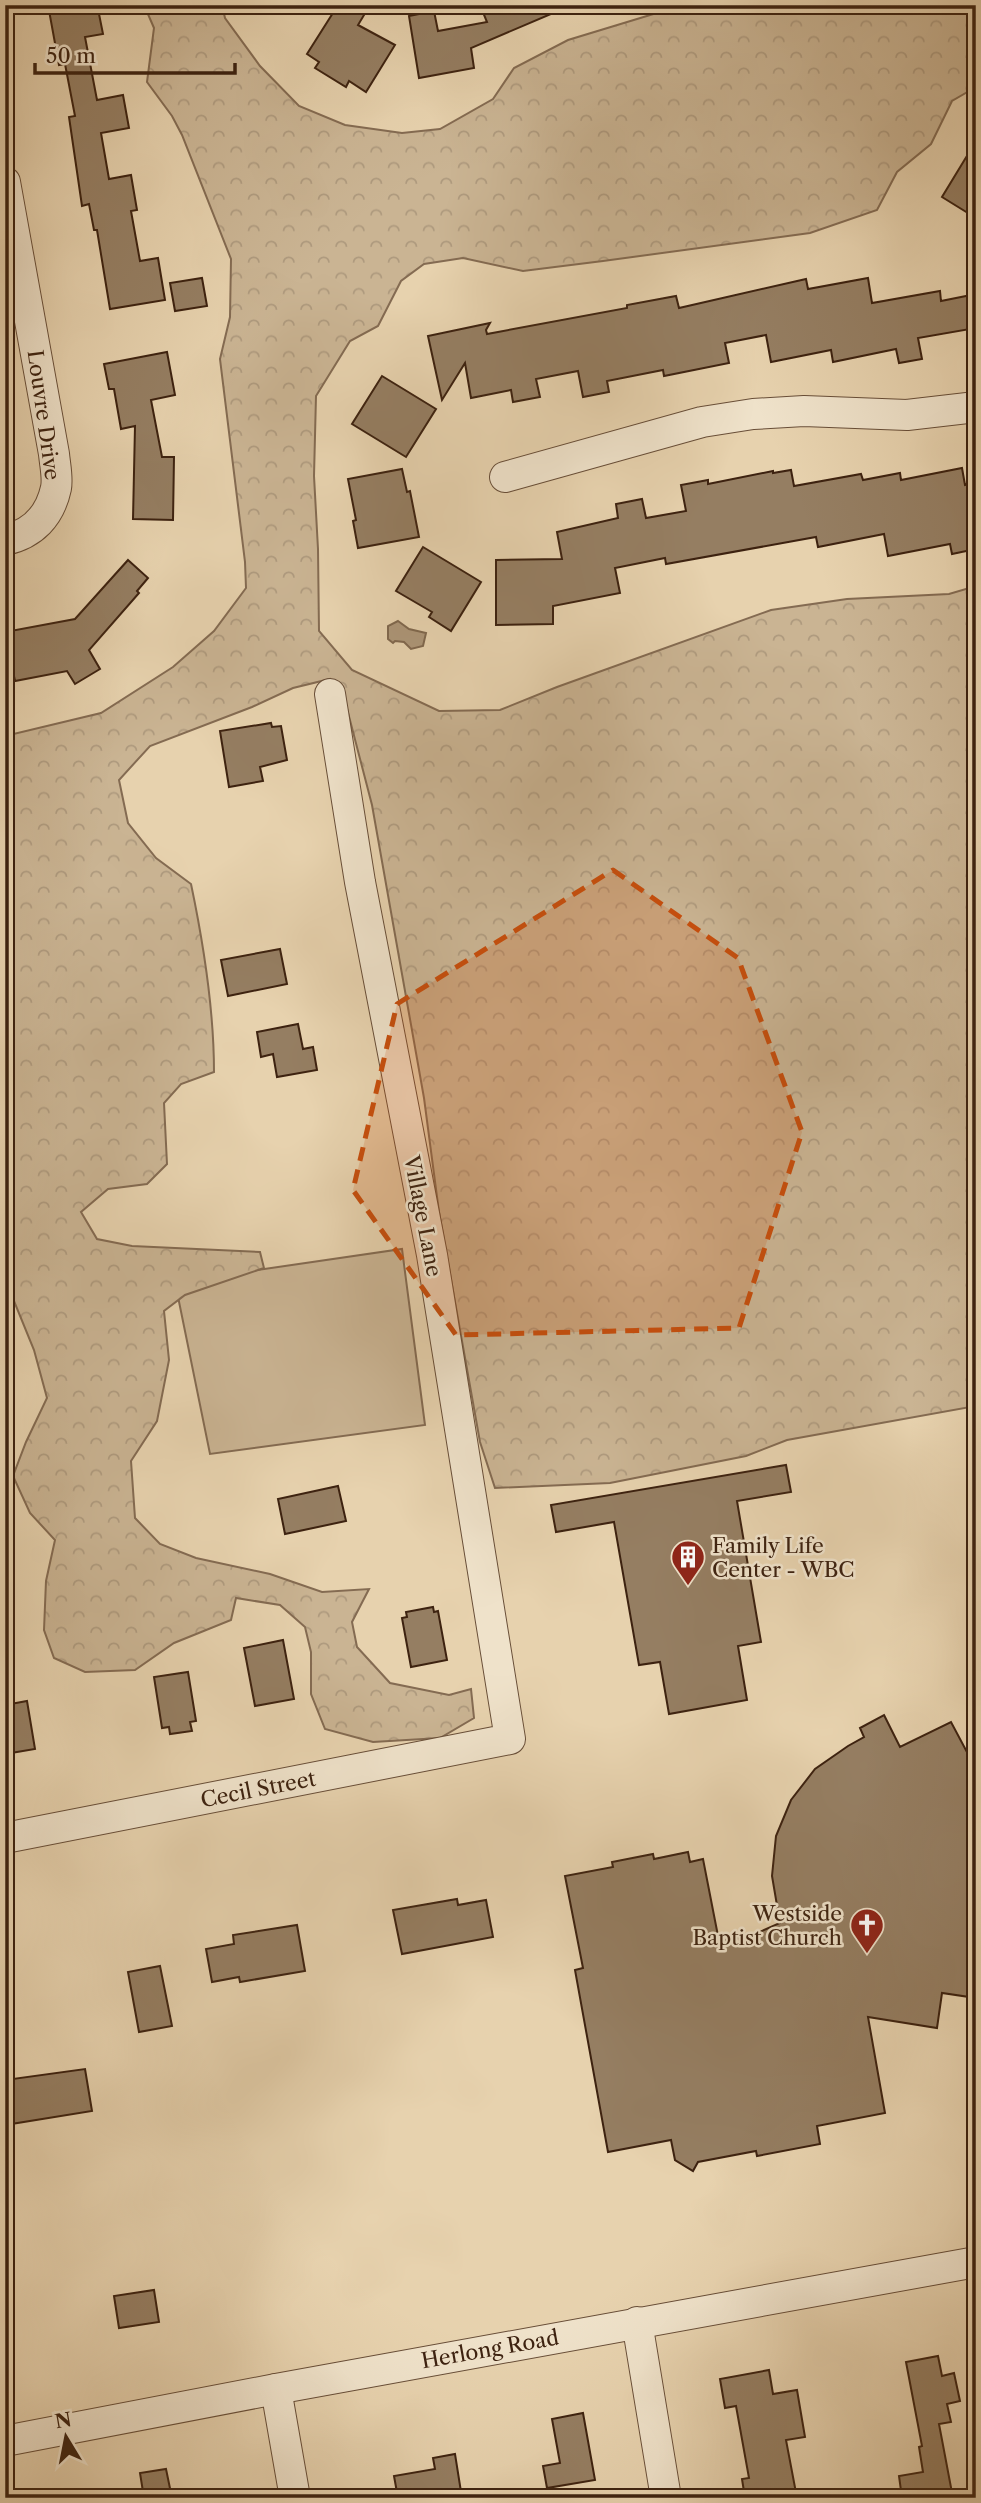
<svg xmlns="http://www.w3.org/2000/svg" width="981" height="2503" viewBox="0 0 981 2503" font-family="'Libre Caslon Text',serif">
<defs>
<pattern id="forest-crowns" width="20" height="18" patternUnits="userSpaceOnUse" patternTransform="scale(1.75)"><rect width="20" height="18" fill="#cab493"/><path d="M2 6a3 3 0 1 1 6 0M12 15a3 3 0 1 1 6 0" fill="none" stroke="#ae9a7e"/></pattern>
</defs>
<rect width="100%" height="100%" fill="#e7d2ae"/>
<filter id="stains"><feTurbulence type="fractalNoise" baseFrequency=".00286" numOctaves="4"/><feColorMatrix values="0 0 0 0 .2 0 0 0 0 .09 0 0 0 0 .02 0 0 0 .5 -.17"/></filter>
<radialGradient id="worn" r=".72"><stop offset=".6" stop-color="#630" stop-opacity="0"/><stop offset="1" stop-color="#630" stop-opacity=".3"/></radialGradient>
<!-- green -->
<polygon fill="#cab493" stroke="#846b52" stroke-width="2" points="402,1249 425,1425 210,1454 175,1282"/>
<!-- forest -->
<path fill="url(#forest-crowns)" stroke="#846b52" stroke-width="2" d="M144,5H222L225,18L260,66L299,106L345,125L402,133L440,129L493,99L514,68L568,40L683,5H976V87L952,101L931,144L897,172L877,210L810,233L603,261L523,271L463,258L424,264L401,281L378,326L350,341L316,396L314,476L318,549L319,631L352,670L439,711L500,710L557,687L771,610L847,599L949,594L976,586V1406L787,1440L746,1456L610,1483L495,1488L480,1442L439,1212L424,1098L372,805L345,701L330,679L293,688L252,707L150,746L119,780L128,823L156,858L191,884C204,946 214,1008 214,1072L181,1084L164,1103L167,1164L147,1184L108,1189L81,1212L97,1239L132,1246L260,1252L264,1268L185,1295L164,1311L169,1360L157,1421L131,1461L135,1518L160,1544L196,1558L270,1574L322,1592L369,1589L352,1622L357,1647L390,1683L449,1695L471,1689L474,1718L440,1738L373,1742L325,1729L311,1694V1652L305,1627L280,1605L236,1598L231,1620L174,1643L135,1670L85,1672L54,1658L44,1630L46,1581L55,1540L30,1513L13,1476L26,1442L47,1398L34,1350L5,1279V736L101,713L173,667L214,631L246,588L245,562L220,359L230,317L231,259L182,135L172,116L147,82L154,28Z"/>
<!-- water -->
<polygon fill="#ad9678" stroke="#80684e" stroke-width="2" points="398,621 409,629 426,633 423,646 411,649 404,642 395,641 393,643 388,639 388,626"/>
<!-- building -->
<g fill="#957e62" stroke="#3d2210" stroke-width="2">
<polygon points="48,5 76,5 77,13 98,9 103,34 85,37 97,100 123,95 129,128 101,133 109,179 131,175 137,210 131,211 140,261 158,258 165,300 110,309 97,230 94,230 89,204 82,206 69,117 75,116 65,64 59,65"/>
<polygon points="338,5 370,5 358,25 395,45 366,92 349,81 346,87 315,68 319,62 307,54"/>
<polygon points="480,5 572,5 471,48 474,68 419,78 409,16 434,11 438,31 487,22"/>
<polygon points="976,141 976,218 942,197"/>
<polygon points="202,278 207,306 175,311 170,283"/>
<polygon points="868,278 872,303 940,291 941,301 976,294 976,328 918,338 922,359 899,363 896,349 833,362 831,350 771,362 766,335 725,343 729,363 664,376 663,370 607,381 609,392 583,397 578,371 536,379 540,397 513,402 511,390 471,398 465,363 442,400 428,336 490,323 486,330 487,334 627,308 627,305 676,296 679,308 806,279 808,289"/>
<polygon points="167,352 175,395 151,400 162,457 174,457 173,520 133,519 135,426 121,429 114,389 109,389 104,364"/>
<polygon points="382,376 436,409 406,457 352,424"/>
<polygon points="962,468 965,485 976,482 976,549 952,554 950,544 888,556 884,534 818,547 816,537 666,564 665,558 615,568 620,593 553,606 553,624 496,625 496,560 562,559 557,532 618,518 616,504 642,499 646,518 686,511 681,485 708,480 708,484 773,471 773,473 791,470 794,486 861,474 863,480 900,473 901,480"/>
<polygon points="402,469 407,492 410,491 419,537 358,548 353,521 356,520 348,479"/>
<polygon points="423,547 481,582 451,631 429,617 432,612 396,591"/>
<polygon points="128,560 148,578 137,591 139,593 89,650 100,669 75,684 67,671 15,681 10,657 5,658 5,632 75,619"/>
<polygon points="271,723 272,727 281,726 287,760 260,767 263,781 229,787 220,731"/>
<polygon points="280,949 287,984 228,996 221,960"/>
<polygon points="298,1024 303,1049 313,1047 317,1070 277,1077 273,1054 261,1057 257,1032"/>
<polygon points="786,1465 791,1492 737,1501 761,1642 738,1646 747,1700 669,1714 660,1662 639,1665 614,1522 556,1532 551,1505"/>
<polygon points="338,1486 346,1521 285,1534 278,1499"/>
<polygon points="433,1607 434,1612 438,1611 447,1660 411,1667 402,1618 407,1617 406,1612"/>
<polygon points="283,1640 294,1699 255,1706 244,1648"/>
<polygon points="188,1672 196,1721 190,1722 192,1731 170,1734 169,1727 162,1728 154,1677"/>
<polygon points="27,1701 35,1749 5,1754 5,1705"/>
<polygon points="884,1715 900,1747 951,1722 976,1769 976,1998 942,1993 937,2028 868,2017 885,2113 817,2126 820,2144 757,2156 756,2151 698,2162 693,2171 675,2160 671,2140 608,2152 575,1970 583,1968 565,1876 613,1867 612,1862 653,1854 654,1859 688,1852 690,1862 703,1859 719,1941 755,1934 780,1923 772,1876 776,1836 791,1800 815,1769 848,1746 864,1737 860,1728"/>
<polygon points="457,1899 458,1905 486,1900 493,1937 402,1954 393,1910"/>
<polygon points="297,1925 305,1971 240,1982 239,1977 212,1982 206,1949 234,1944 233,1935"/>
<polygon points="160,1966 172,2026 139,2032 128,1972"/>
<polygon points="85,2069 92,2111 5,2125 5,2080"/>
<polygon points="154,2290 159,2322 119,2328 114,2296"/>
<polygon points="938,2356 942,2376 954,2373 960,2401 947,2404 951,2422 939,2424 953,2498 902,2498 899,2476 923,2472 919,2447 922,2446 906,2362"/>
<polygon points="769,2370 773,2394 797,2390 805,2437 786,2440 797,2498 745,2498 742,2479 749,2478 736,2406 725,2408 720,2379"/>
<polygon points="583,2413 595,2480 547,2488 543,2466 560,2463 552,2419"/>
<polygon points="455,2454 462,2498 398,2498 394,2476 435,2469 433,2458"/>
<polygon points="166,2469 172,2498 144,2498 140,2473"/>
</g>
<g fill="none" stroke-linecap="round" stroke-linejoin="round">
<!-- minor casing -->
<g stroke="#684e38" stroke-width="32">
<g id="minor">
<path d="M5,182L54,454C55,465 58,478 56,488C50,516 33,534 5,540"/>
<polyline points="505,477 702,422 753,414 804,411 907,415 976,407"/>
<polyline points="5,1838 510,1739 432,1255 360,882 330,694"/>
<polyline points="637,2322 666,2498"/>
<polyline points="276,2389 295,2498"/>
<polyline points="5,2441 276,2389 976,2262"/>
</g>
</g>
<!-- minor -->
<use href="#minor" stroke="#efe2ca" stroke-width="30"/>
</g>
<!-- marked area -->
<path fill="#c64e0d" fill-opacity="0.2" stroke="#c64e0d" stroke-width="5" stroke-dasharray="14 9" stroke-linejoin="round" d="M613,870L738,958L802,1132L739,1328L456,1335L353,1190L397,1004Z"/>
<!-- icons -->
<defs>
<g id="building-pin" transform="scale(1.75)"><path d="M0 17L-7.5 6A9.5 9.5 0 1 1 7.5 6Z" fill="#8f2418" stroke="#efe2ca"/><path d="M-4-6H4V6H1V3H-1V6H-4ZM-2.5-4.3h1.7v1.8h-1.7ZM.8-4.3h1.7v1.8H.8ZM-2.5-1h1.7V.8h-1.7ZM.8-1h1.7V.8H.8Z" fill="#fff"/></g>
<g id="church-pin" transform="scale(1.75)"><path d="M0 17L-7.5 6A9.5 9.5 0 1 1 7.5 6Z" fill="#8f2418" stroke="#efe2ca"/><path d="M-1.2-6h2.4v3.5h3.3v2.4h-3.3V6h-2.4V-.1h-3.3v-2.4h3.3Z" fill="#fff"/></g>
</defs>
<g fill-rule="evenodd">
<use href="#building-pin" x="688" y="1557"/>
<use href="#church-pin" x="867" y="1925"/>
</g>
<g text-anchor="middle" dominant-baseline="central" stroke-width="5" stroke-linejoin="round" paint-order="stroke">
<!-- street labels -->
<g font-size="21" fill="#3d2210" stroke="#efe2ca">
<text transform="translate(44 415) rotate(82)">Louvre Drive</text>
<text transform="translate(423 1216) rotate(79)">Village Lane</text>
<text transform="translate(258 1789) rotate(-11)">Cecil Street</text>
<text transform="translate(490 2349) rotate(-10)">Herlong Road</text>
</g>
<!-- poi labels -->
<g font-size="21" fill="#3d2210" stroke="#efe2ca" text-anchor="start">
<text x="712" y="1545">Family Life<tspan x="712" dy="24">Center - WBC</tspan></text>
<text x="842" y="1913" text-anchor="end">Westside<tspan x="842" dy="24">Baptist Church</tspan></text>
</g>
</g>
<!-- margin -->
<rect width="981" height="2503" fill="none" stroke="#e7d2ae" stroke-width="28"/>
<rect x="7" y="7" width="967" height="2489" fill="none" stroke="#3d2210" stroke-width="3.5"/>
<rect x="14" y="14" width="953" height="2475" fill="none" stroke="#3d2210" stroke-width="2"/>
<!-- north arrow -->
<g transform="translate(66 2437) rotate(350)" stroke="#efe2ca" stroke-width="5" paint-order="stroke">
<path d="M0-5L12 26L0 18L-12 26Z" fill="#3d2210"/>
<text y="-10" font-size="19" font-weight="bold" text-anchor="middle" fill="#3d2210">N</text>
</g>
<!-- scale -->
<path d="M35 63v10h200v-10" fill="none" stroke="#3d2210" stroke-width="3.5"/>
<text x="46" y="63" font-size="21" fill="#3d2210" stroke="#efe2ca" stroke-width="5" paint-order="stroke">50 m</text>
<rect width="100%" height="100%" filter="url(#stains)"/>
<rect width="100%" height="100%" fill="url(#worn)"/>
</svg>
